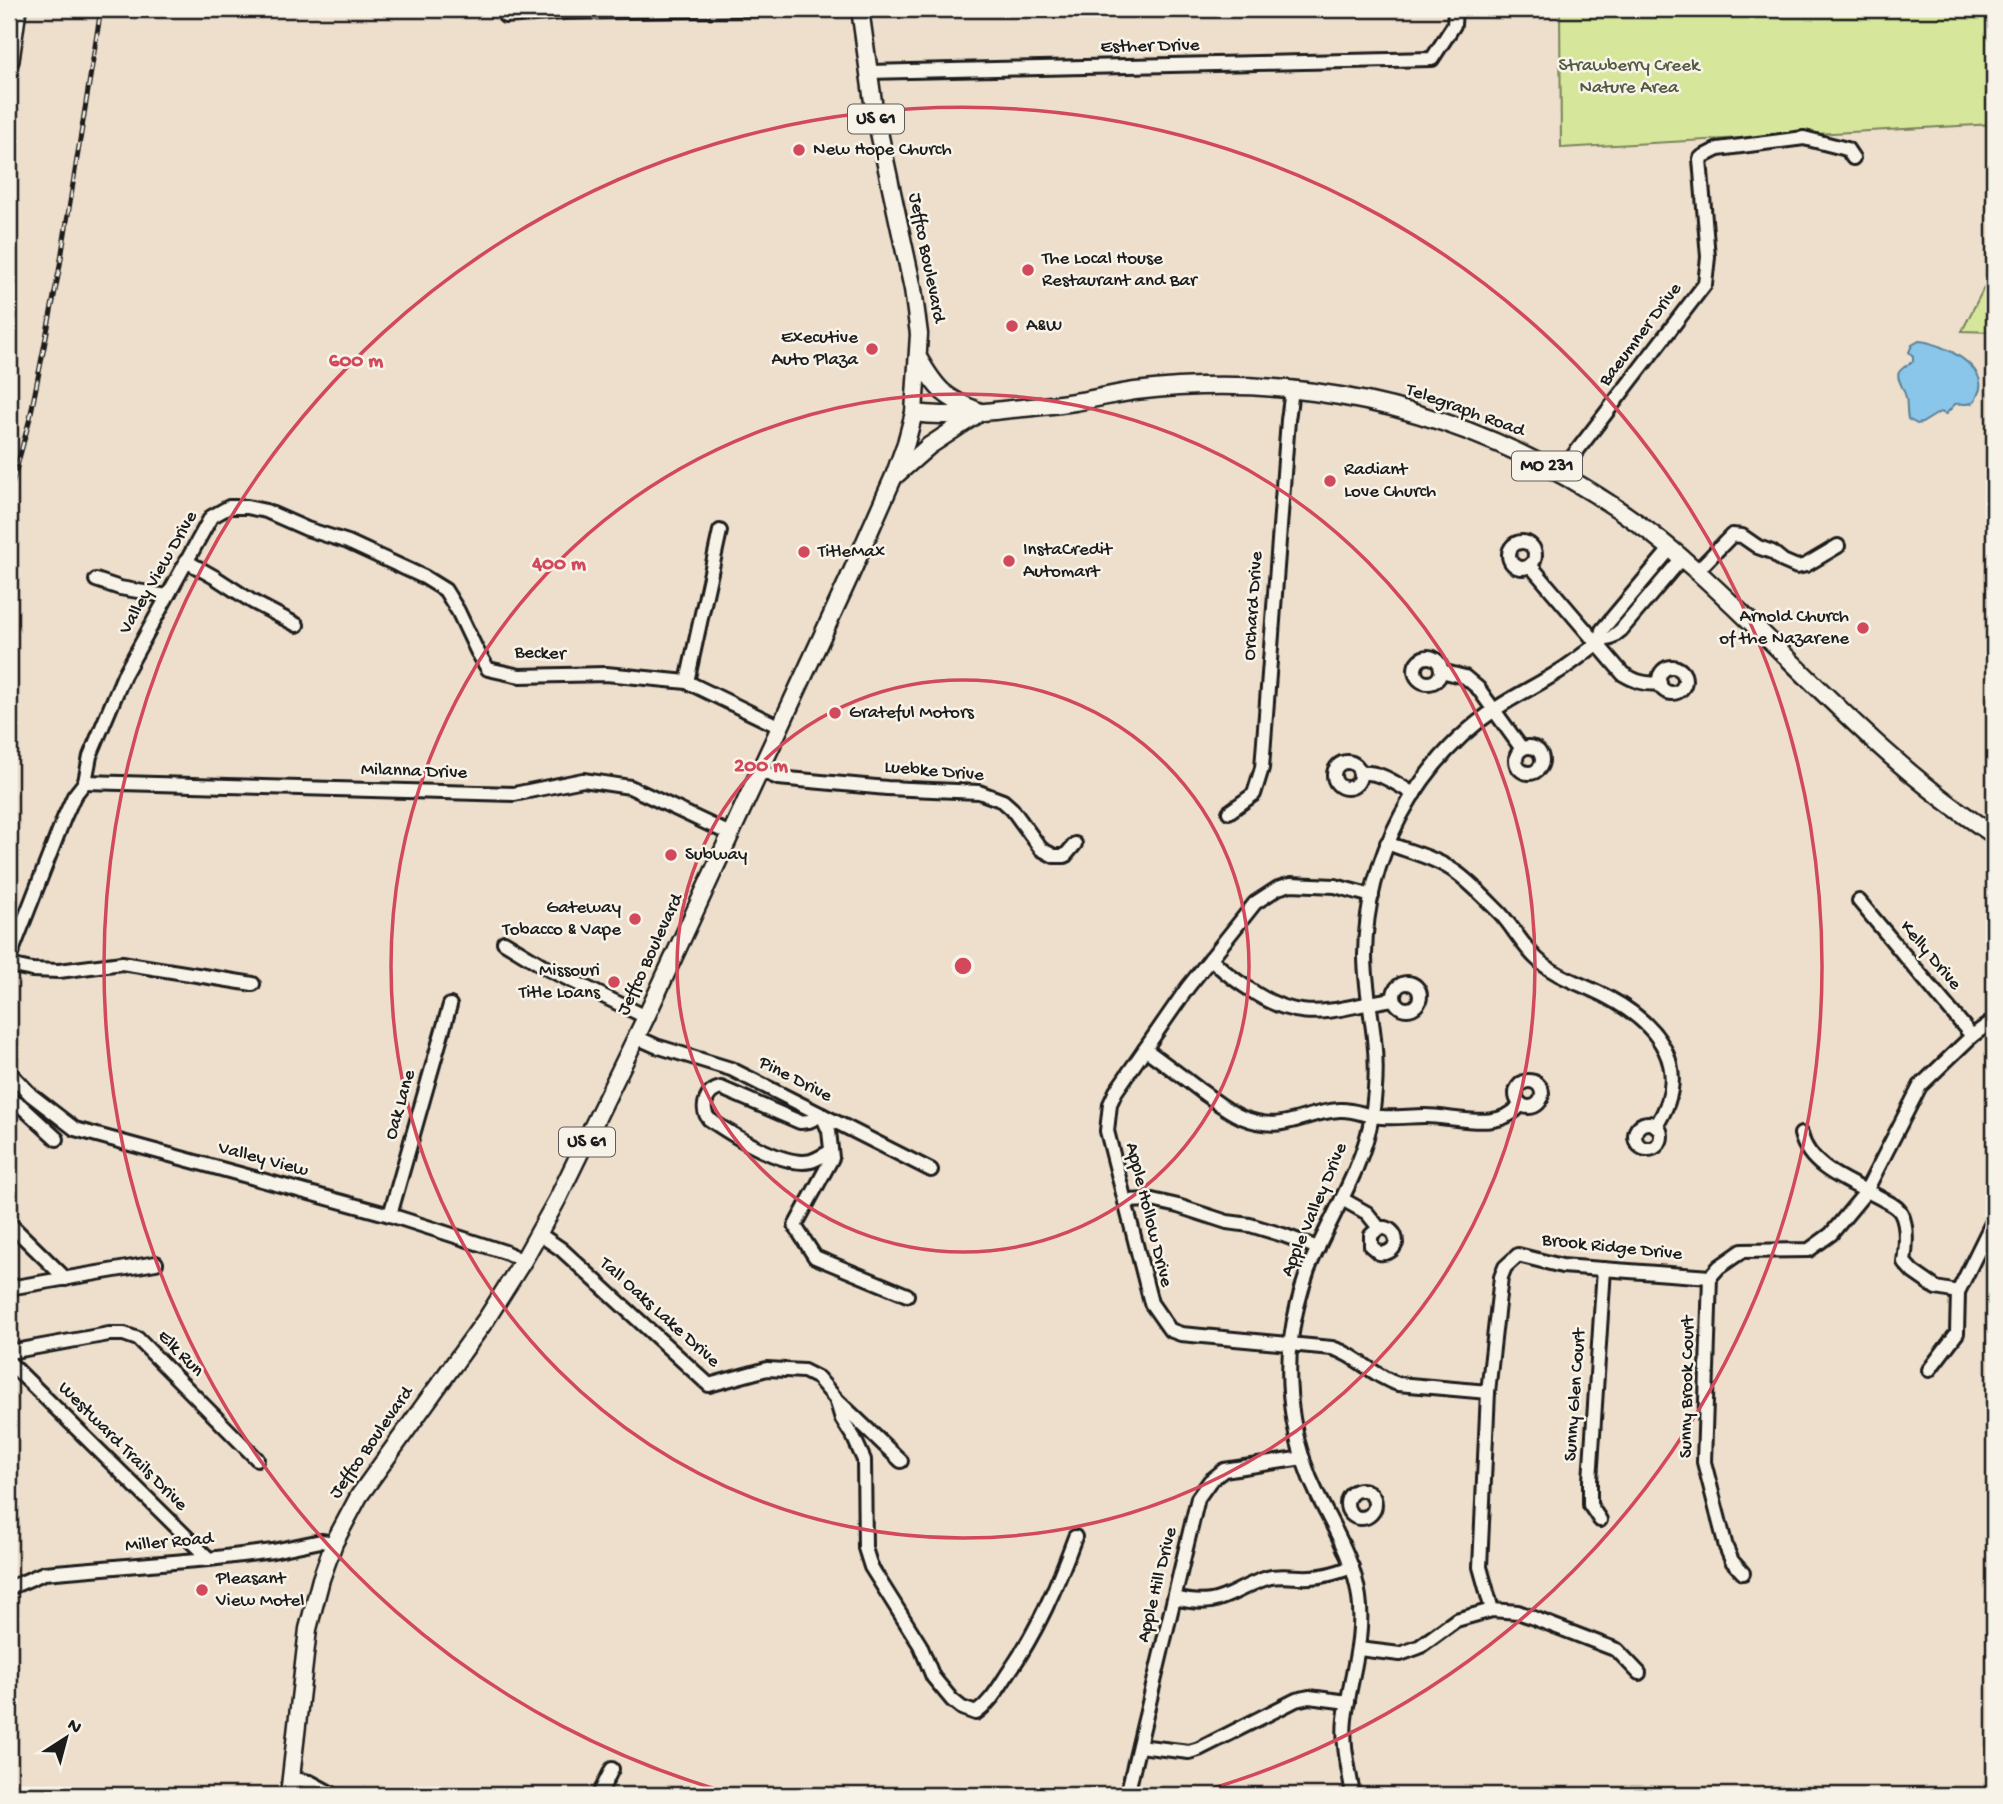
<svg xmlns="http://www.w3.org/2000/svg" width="2003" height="1804" viewBox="0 0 2003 1804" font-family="'Gochi Hand',sans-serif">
<rect width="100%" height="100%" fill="#eedfcc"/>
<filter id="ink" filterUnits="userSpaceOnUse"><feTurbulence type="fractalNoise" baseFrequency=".0143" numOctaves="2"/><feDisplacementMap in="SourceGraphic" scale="14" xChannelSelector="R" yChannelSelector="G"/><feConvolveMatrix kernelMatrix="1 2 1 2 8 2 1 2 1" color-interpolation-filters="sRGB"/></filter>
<g filter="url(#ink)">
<!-- green -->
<g fill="#d6e79b" stroke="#79825c" stroke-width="2">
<polygon points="1560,9 1994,9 1994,124 1561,148"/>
<polygon points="1994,268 1994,332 1962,331"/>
</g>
<!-- water -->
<path fill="#89c6e9" stroke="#5d8297" stroke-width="2" d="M1919,341C1940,342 1992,368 1978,394C1977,397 1975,402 1972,403C1968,405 1959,403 1955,404L1946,414L1940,412L1922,423L1917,424L1908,419C1906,410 1908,403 1905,394C1897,374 1892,374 1913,361V356L1909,352L1912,345Z"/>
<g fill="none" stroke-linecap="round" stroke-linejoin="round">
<!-- minor casing -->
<g stroke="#1c1c1c" stroke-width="18">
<g id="minor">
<polyline points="505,16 565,12 755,9"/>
<polyline points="868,72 1432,59 1454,25 1455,9"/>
<polyline points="1560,473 1705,284 1708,257 1700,159 1702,157 1718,149 1804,138 1847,149 1853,158"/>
<circle cx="1522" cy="555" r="13"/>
<polyline points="186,561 216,578 253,602 297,625"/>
<path d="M1530,565L1623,674C1635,681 1645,685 1660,683"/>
<polyline points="1697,571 1732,535 1742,536 1758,547 1772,552 1783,561 1797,567 1806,565 1838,546"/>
<polyline points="96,580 120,588 167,596"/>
<polyline points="1600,641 1602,630 1671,548"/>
<circle cx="1428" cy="670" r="13"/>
<circle cx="1672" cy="680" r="13"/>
<polyline points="1441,671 1465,677 1478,688 1522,749"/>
<polyline points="687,682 720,531"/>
<circle cx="1529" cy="760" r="13"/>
<circle cx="1347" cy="775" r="13"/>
<polyline points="759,770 778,778 887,788 979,792 1003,801 1012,809 1041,849 1054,856 1065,856 1075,844"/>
<path d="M1360,773C1381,771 1396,784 1414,794"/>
<polyline points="85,782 90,756 124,675 211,517 229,507 247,507 266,511 307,529 348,542 424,577 445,590 458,611 477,651 488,669 520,676 606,674 687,682 780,727"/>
<polyline points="85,782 514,794 583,780 630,787 730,834"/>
<polyline points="1229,812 1254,794 1262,768 1288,420 1292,390"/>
<path d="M1387,843C1410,852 1437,858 1457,873C1472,884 1486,899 1500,913C1513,927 1522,945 1537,959C1557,978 1583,984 1607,997C1660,1025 1693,1069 1656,1126"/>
<path d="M1372,896L1335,886L1291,884L1278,888L1255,903L1188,987L1116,1091L1110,1104L1107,1131L1151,1303L1170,1330L1181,1334L1332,1348C1357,1355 1374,1377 1398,1384L1488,1392"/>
<polyline points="1859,901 1972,1036"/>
<polyline points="504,942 550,970 646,1017"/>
<path d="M1211,958C1221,970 1235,980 1249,989C1304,1028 1335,1007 1394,999"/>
<polyline points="9,959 64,818 74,796 85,782"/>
<polyline points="9,965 32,970 59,971 122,963 253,984"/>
<circle cx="1407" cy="996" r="13"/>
<polyline points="636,1037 656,1046 731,1069 931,1170"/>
<path d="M1145,1049C1164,1063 1183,1077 1201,1091C1214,1100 1227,1111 1241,1117C1285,1135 1300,1112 1340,1110C1354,1109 1368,1117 1382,1117C1396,1118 1411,1116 1425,1116C1455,1116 1500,1133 1521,1104"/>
<polyline points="9,1072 31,1095 75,1129 390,1215 505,1252 523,1261"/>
<circle cx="1529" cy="1094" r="13"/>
<polyline points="9,1100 20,1105 57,1139"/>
<circle cx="1648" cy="1136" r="13"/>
<path d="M1801,1134C1809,1170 1856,1184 1884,1200C1890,1203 1898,1207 1901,1213C1908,1226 1906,1248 1904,1262L1913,1272L1936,1288L1958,1292"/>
<path d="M831,1151C825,1154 818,1159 811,1161C784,1168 731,1134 709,1119C700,1108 706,1091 721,1088L800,1122L809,1121L822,1115L829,1131L832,1158L795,1226L815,1257L907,1295"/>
<path d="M1342,1199L1367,1213L1379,1228C1389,1227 1396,1232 1396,1243C1393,1251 1387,1254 1379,1253L1371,1246V1235L1379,1228"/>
<polyline points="1125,1201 1152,1200 1178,1206 1227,1222 1250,1225 1283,1235 1318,1248"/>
<polyline points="390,1215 450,1005"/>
<polyline points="9,1223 66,1279"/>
<path d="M539,1234L561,1249L709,1385L767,1369L804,1371L818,1378L836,1399L842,1419L854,1438L864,1460L865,1548L871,1567L920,1645L933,1677L952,1700L962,1708L976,1713C990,1703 998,1689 1007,1675C1037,1632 1057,1586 1075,1537"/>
<polyline points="1710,1277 1704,1462 1726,1547 1732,1561 1743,1573"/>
<polyline points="9,1288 156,1263"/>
<polyline points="9,1352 109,1334 124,1334 138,1339 257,1459"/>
<polyline points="9,1362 209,1559"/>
<polyline points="1929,1370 1957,1333 1958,1292 1994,1219"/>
<polyline points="838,1401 901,1461"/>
<circle cx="1361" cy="1504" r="14"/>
<polyline points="1600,1520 1590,1505 1590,1480 1604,1269"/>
<polyline points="9,1588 44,1573 209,1559 273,1551 321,1541 334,1543"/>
<path d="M1175,1598C1221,1610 1228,1591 1267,1578C1282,1574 1296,1578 1310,1577C1325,1577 1339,1572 1352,1567"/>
<polyline points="1492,1610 1480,1567 1488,1392 1501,1277 1505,1267 1518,1255 1562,1266 1710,1277 1719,1267 1742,1251 1809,1250 1831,1234 1865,1193 1920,1086 1972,1036 1994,1020"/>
<polyline points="1359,1649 1400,1654 1419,1647 1456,1620 1492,1610 1518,1612 1617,1650 1639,1673"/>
<polyline points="1139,1746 1189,1752 1199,1749 1296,1700 1309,1697 1348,1702"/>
<polyline points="291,1778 310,1782 334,1795"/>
<polyline points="599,1795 612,1769"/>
<polyline points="1127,1795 1198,1498 1210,1481 1224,1470 1303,1458"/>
<path d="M1353,1795C1349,1769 1342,1745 1345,1719C1350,1677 1365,1640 1359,1597C1354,1560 1334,1529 1318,1496C1294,1448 1285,1393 1291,1339C1294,1316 1300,1293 1308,1270C1329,1218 1362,1172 1372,1116C1376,1090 1377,1064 1374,1038C1371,1010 1365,984 1365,955C1366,857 1416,763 1497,708C1516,695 1538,685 1558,672C1573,663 1586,652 1600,641L1611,638L1621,630L1682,558"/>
</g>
</g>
<!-- major casing -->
<g stroke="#1c1c1c" stroke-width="21">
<g id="major">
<path d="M919,359C937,390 945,398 978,411"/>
<path d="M914,413C941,417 967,414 994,411C1021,408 1048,406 1074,402C1094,399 1114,394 1135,391C1194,384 1255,384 1314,392C1457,411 1592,476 1699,573C1796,661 1883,764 1994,835"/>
<polyline points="896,475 929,446 976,415"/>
<polyline points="289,1795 308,1629 321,1579 334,1543 359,1496 487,1318 523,1261 557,1200 646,1017 849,578 894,476 906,443 914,413 919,334 913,289 874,109 860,9"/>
</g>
</g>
<!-- highway casing -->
<g stroke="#1c1c1c" stroke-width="24">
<polyline id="highway" points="9,60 16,9"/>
</g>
<!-- minor -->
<use href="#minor" stroke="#f7f3e8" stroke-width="12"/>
<!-- major -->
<use href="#major" stroke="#f7f3e8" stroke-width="16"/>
<!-- highway -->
<use href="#highway" stroke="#f7f3e8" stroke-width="19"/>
<!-- rail casing -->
<g stroke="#1c1c1c" stroke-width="5">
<polyline id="rail" points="9,496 30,418 59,271 101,9"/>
</g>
<!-- rail -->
<use href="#rail" stroke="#f7f3e8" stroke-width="2.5" stroke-dasharray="8" stroke-linecap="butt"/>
</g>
</g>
<!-- distance rings -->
<g fill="none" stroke="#d1495b" stroke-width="3.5">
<circle cx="963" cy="966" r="286"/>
<circle cx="963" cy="966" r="572"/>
<path d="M733 1794A859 859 0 1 1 1193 1794"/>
</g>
<!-- markers -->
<g fill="#d1495b" stroke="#f7f3e8" stroke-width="2.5">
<circle cx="799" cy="150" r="7"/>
<circle cx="1028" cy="270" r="7"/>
<circle cx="1012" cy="326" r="7"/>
<circle cx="872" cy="349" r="7"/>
<circle cx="1330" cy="481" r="7"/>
<circle cx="804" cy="552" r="7"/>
<circle cx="1009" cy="561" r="7"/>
<circle cx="1863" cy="628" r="7"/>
<circle cx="835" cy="713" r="7"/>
<circle cx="671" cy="855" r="7"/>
<circle cx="635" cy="919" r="7"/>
<circle cx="614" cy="982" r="7"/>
<circle cx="202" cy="1590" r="7"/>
</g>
<g text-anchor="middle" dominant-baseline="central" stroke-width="5" stroke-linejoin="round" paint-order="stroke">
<!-- shield labels -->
<g fill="#f7f3e8" stroke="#5e5c59" stroke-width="2">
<rect x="848" y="104.5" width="56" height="29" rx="5"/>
<rect x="1512" y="451.5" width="70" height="29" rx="5"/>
<rect x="559" y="1127.5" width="56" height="29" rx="5"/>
</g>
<g font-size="18" font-weight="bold" fill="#1c1c1c">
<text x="876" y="119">US 61</text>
<text x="1547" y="466">MO 231</text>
<text x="587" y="1142">US 61</text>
</g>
<!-- street labels -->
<g font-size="19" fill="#1c1c1c" stroke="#f7f3e8">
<text transform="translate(1150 47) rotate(-1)">Esther Drive</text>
<text transform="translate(926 258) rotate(79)">Jeffco Boulevard</text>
<text transform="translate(1641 335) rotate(-53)">Baeumner Drive</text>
<text transform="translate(1465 411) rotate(20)">Telegraph Road</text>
<text transform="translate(159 573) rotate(-60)">Valley View Drive</text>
<text transform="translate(1254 606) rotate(-86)">Orchard Drive</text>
<text transform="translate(540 654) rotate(2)">Becker</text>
<text transform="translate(414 772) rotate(2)">Milanna Drive</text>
<text transform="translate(934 772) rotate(5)">Luebke Drive</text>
<text transform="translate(651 955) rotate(-65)">Jeffco Boulevard</text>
<text transform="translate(1930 956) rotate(50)">Kelly Drive</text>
<text transform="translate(795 1080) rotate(27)">Pine Drive</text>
<text transform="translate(401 1105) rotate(-74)">Oak Lane</text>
<text transform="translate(263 1160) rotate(15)">Valley View</text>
<text transform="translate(1315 1210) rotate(-67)">Apple Valley Drive</text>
<text transform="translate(1148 1215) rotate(76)">Apple Hollow Drive</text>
<text transform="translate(1612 1248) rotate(6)">Brook Ridge Drive</text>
<text transform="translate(659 1313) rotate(42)">Tall Oaks Lake Drive</text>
<text transform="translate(180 1354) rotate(45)">Elk Run</text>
<text transform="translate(1688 1387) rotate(-89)">Sunny Brook Court</text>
<text transform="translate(1576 1395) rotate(-86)">Sunny Glen Court</text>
<text transform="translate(372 1443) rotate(-55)">Jeffco Boulevard</text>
<text transform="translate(122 1447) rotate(45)">Westward Trails Drive</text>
<text transform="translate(169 1543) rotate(-5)">Miller Road</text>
<text transform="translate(1158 1585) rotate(-76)">Apple Hill Drive</text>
</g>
<!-- park labels -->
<g font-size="19" fill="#545942" stroke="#f7f3e8">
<text x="1629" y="66">Strawberry Creek<tspan x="1629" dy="22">Nature Area</tspan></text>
</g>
<!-- poi labels -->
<g font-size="19" fill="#1c1c1c" stroke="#f7f3e8" text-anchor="start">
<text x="813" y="150">New Hope Church</text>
<text x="1042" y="259">The Local House<tspan x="1042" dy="22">Restaurant and Bar</tspan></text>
<text x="1026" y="326">A&amp;W</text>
<text x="858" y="338" text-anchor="end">Executive<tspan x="858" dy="22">Auto Plaza</tspan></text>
<text x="1344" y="470">Radiant<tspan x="1344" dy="22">Love Church</tspan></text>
<text x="1023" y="550">InstaCredit<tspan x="1023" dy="22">Automart</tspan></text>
<text x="818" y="552">TitleMax</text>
<text x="1849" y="617" text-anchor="end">Arnold Church<tspan x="1849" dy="22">of the Nazarene</tspan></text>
<text x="849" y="713">Grateful Motors</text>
<text x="685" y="855">Subway</text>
<text x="621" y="908" text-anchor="end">Gateway<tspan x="621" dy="22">Tobacco &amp; Vape</tspan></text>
<text x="600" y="971" text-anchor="end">Missouri<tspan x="600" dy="22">Title Loans</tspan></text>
<text x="216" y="1579">Pleasant<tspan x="216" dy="22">View Motel</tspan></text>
</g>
</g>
<circle cx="963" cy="966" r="10" fill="#d1495b" stroke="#f7f3e8" stroke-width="3.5"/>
<g font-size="21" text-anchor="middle" font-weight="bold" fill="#d1495b" stroke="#f7f3e8" stroke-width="5" stroke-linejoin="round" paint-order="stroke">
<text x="356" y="366">600 m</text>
<text x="559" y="569">400 m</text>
<text x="761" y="771">200 m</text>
</g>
<!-- margin -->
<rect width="2003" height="1804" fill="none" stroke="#f7f3e8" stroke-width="35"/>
<rect x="18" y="18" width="1968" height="1769" fill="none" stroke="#1c1c1c" stroke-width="2.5" filter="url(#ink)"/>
<!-- north arrow -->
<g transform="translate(66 1738) rotate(36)" stroke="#f7f3e8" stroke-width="5" paint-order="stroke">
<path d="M0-5L12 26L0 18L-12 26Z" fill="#1c1c1c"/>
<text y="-10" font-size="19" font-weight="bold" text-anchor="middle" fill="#1c1c1c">N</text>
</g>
</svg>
